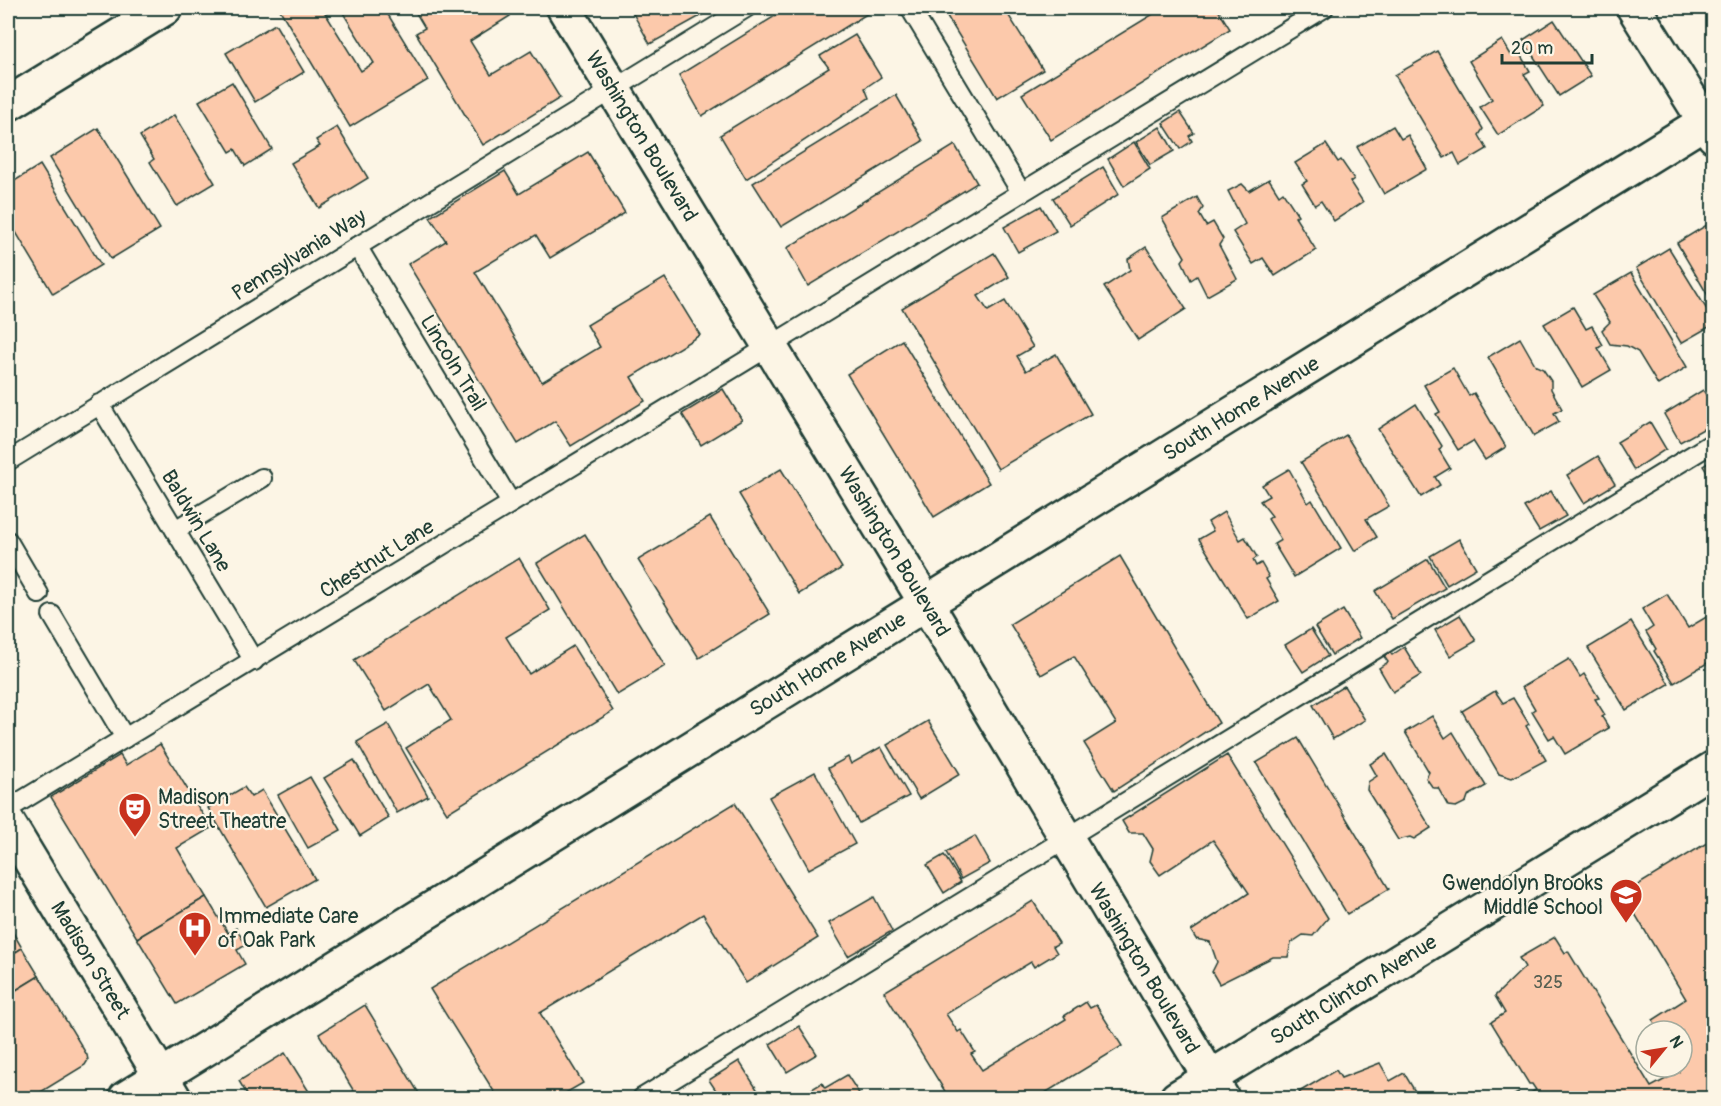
<svg xmlns="http://www.w3.org/2000/svg" width="1721" height="1106" viewBox="0 0 1721 1106" font-family="Pangolin,sans-serif">
<rect width="100%" height="100%" fill="#fcf5e5"/>
<filter id="ink" filterUnits="userSpaceOnUse"><feTurbulence type="fractalNoise" baseFrequency=".0167" numOctaves="2"/><feDisplacementMap in="SourceGraphic" scale="12" xChannelSelector="R" yChannelSelector="G"/><feConvolveMatrix kernelMatrix="1 2 1 2 8 2 1 2 1" color-interpolation-filters="sRGB"/></filter>
<g filter="url(#ink)">
<!-- building -->
<g fill="#fcc9ab" stroke="#1f3d34" stroke-width="1.5">
<polygon points="284,8 322,8 361,71 374,63 340,8 384,8 428,80 350,127 280,10"/>
<polygon points="424,8 504,8 510,16 470,41 491,75 531,51 560,98 483,145 416,33 425,28 416,13"/>
<polygon points="630,8 715,8 650,44"/>
<polygon points="788,8 867,8 870,12 702,116 679,75"/>
<polygon points="942,8 1004,8 1043,70 997,98"/>
<polygon points="1163,8 1217,8 1230,29 1051,140 1022,94"/>
<polygon points="1554,20 1591,76 1559,96 1523,40"/>
<polygon points="275,24 304,72 255,102 226,53"/>
<polygon points="855,35 881,77 865,88 869,98 746,179 720,135 829,68 820,56"/>
<polygon points="1502,40 1511,55 1518,51 1530,71 1524,74 1544,106 1498,135 1480,107 1492,99 1469,61"/>
<polygon points="1437,51 1483,129 1479,135 1487,149 1460,165 1454,153 1444,158 1395,75"/>
<polygon points="232,82 272,149 245,166 235,149 230,152 199,101"/>
<polygon points="896,95 923,141 781,227 753,183"/>
<polygon points="1180,112 1194,133 1189,136 1192,141 1180,149 1163,123"/>
<polygon points="174,115 215,183 177,206 150,162 154,159 140,136"/>
<polygon points="1393,126 1401,139 1408,135 1427,169 1384,194 1357,147"/>
<polygon points="337,127 368,178 319,208 291,163 320,146 316,140"/>
<polygon points="1160,127 1174,151 1150,165 1136,142"/>
<polygon points="98,128 160,229 111,259 50,158"/>
<polygon points="1134,142 1150,169 1124,186 1108,159"/>
<polygon points="1326,144 1338,162 1341,160 1354,179 1350,182 1363,202 1334,221 1321,201 1315,205 1302,184 1307,181 1295,163"/>
<polygon points="955,145 977,183 808,286 787,248"/>
<polygon points="588,152 625,213 550,258 536,235 475,272 542,382 600,347 587,325 665,278 700,335 631,377 645,401 571,446 555,421 518,444 408,264 446,241 430,217 505,171 519,194"/>
<polygon points="40,165 101,265 53,294 8,219 8,185"/>
<polygon points="1103,167 1119,194 1070,225 1053,198"/>
<polygon points="1269,179 1279,195 1283,192 1298,215 1295,217 1316,250 1275,276 1263,258 1253,264 1233,232 1245,224 1228,191 1242,184 1249,191"/>
<polygon points="1197,197 1203,208 1199,214 1206,226 1213,222 1223,239 1219,245 1237,279 1207,296 1197,276 1191,280 1182,261 1185,257 1162,218"/>
<polygon points="1041,206 1056,231 1018,252 1004,227"/>
<polygon points="1710,223 1714,230 1713,304 1677,243"/>
<polygon points="1146,247 1186,309 1138,340 1104,287 1130,270 1128,259"/>
<polygon points="1669,248 1714,321 1714,324 1681,343 1636,268"/>
<polygon points="994,253 1009,277 978,296 988,311 1005,301 1033,347 1017,356 1026,371 1056,354 1091,414 998,469 902,308"/>
<polygon points="1631,273 1687,367 1658,385 1638,352 1627,346 1610,344 1602,330 1610,322 1593,295"/>
<polygon points="1573,307 1586,329 1592,326 1603,345 1598,348 1611,370 1582,387 1544,324"/>
<polygon points="1520,338 1536,366 1543,369 1551,381 1551,389 1562,409 1554,413 1559,422 1534,436 1488,357"/>
<polygon points="902,340 989,483 934,517 847,374"/>
<polygon points="1453,368 1469,396 1474,393 1506,447 1485,460 1473,441 1458,450 1436,414 1440,412 1424,385"/>
<polygon points="723,389 742,420 701,445 682,414"/>
<polygon points="1703,390 1714,407 1714,423 1680,442 1664,414"/>
<polygon points="1416,404 1442,446 1439,450 1450,468 1435,477 1440,485 1421,497 1378,429"/>
<polygon points="1650,422 1666,449 1634,470 1617,442"/>
<polygon points="1346,435 1389,506 1366,519 1377,537 1355,551 1301,462"/>
<polygon points="1598,456 1615,484 1584,503 1567,475"/>
<polygon points="1714,459 1714,483 1703,466"/>
<polygon points="781,469 842,568 799,594 739,494"/>
<polygon points="1289,469 1308,503 1312,500 1341,548 1294,577 1274,544 1281,540 1268,519 1272,516 1260,501 1269,496 1262,485"/>
<polygon points="1551,491 1566,516 1539,531 1524,507"/>
<polygon points="1224,512 1240,540 1245,537 1257,557 1253,560 1256,566 1261,563 1269,577 1266,579 1279,601 1248,619 1199,539 1213,531 1208,522"/>
<polygon points="710,517 770,614 699,658 638,560"/>
<polygon points="585,534 665,666 617,695 537,563"/>
<polygon points="1459,539 1476,568 1447,585 1430,556"/>
<polygon points="1120,556 1219,723 1114,791 1084,743 1116,723 1074,656 1041,675 1010,624"/>
<polygon points="519,558 550,610 506,637 529,674 573,646 613,711 447,813 406,748 451,720 429,684 386,711 354,660"/>
<polygon points="1428,559 1445,588 1392,619 1375,591"/>
<polygon points="1667,594 1688,628 1708,616 1714,624 1714,659 1674,683 1654,651 1656,649 1646,632 1653,627 1642,609"/>
<polygon points="1343,610 1360,638 1332,655 1315,627"/>
<polygon points="1460,615 1476,641 1450,656 1435,630"/>
<polygon points="1631,622 1669,684 1626,710 1588,648"/>
<polygon points="1311,629 1328,656 1303,672 1285,645"/>
<polygon points="1404,647 1421,675 1393,692 1379,668 1388,662 1383,655 1389,651 1392,655"/>
<polygon points="1569,659 1580,677 1584,674 1599,698 1595,699 1605,715 1602,717 1609,728 1565,754 1554,736 1549,739 1532,711 1535,709 1522,687"/>
<polygon points="1344,686 1365,720 1333,739 1313,705"/>
<polygon points="1495,691 1503,703 1513,698 1529,724 1526,726 1546,760 1512,778 1499,774 1462,711"/>
<polygon points="1432,716 1445,738 1453,732 1486,786 1468,796 1466,802 1456,807 1448,806 1438,788 1433,788 1426,778 1429,772 1405,732"/>
<polygon points="928,721 960,774 919,799 887,745"/>
<polygon points="388,724 428,796 397,813 357,742"/>
<polygon points="1298,738 1389,889 1347,914 1256,763"/>
<polygon points="160,744 211,828 177,848 206,897 137,938 51,797 120,755 126,765"/>
<polygon points="881,747 909,796 859,823 828,768 848,757 851,764"/>
<polygon points="1386,754 1431,828 1414,839 1410,837 1398,840 1367,790 1368,782 1377,776 1370,764"/>
<polygon points="1227,755 1328,918 1313,936 1303,935 1291,943 1288,957 1273,957 1219,984 1212,972 1217,962 1210,942 1196,939 1191,931 1249,893 1213,840 1160,875 1150,861 1153,849 1143,833 1129,833 1122,821"/>
<polygon points="354,760 389,818 360,836 324,778"/>
<polygon points="815,772 855,844 809,869 769,797"/>
<polygon points="310,777 341,830 308,848 278,795"/>
<polygon points="244,787 251,797 262,790 315,879 266,907 208,808"/>
<polygon points="735,803 818,938 746,983 703,914 540,1013 583,1083 557,1098 498,1098 430,989"/>
<polygon points="975,836 990,863 961,879 946,852"/>
<polygon points="1710,841 1714,846 1714,1098 1509,1098 1518,1093 1521,1098 1536,1090 1532,1084 1529,1084 1491,1022 1505,1013 1495,996 1525,967 1519,958 1555,937 1565,953 1568,951 1651,1087 1679,1072 1677,1067 1682,1067 1682,1031 1659,1031 1653,1020 1686,999 1623,894"/>
<polygon points="944,855 961,882 944,893 927,865"/>
<polygon points="206,897 228,933 236,928 246,945 237,950 245,964 177,1004 137,938"/>
<polygon points="874,897 892,931 848,956 829,923"/>
<polygon points="1033,901 1059,943 1053,946 1057,953 1034,967 1031,962 946,1014 958,1032 961,1030 975,1052 971,1054 982,1070 1066,1019 1064,1016 1086,1002 1090,1008 1096,1005 1122,1046 1037,1098 949,1098 884,992"/>
<polygon points="8,924 22,948 8,957"/>
<polygon points="22,948 39,976 8,995 8,957"/>
<polygon points="39,976 87,1055 88,1060 85,1065 31,1098 8,1098 8,995"/>
<polygon points="365,1005 420,1095 414,1098 358,1098 319,1034"/>
<polygon points="799,1026 817,1054 787,1072 770,1044"/>
<polygon points="285,1053 313,1098 249,1098 239,1081"/>
<polygon points="739,1061 760,1094 753,1098 721,1098 709,1080"/>
<polygon points="1380,1063 1390,1081 1404,1073 1419,1098 1305,1098 1299,1092 1336,1070 1341,1078"/>
<polygon points="847,1075 862,1098 810,1098 807,1092 822,1083 825,1088"/>
</g>
<g fill="none" stroke-linecap="round" stroke-linejoin="round">
<!-- lane casing -->
<g stroke="#1f3d34" stroke-width="22">
<g id="lane">
<polyline points="910,8 1021,192"/>
<polyline points="357,246 511,503"/>
<polyline points="99,404 254,661"/>
<polyline points="8,461 746,8"/>
<polyline points="175,530 262,478"/>
<polyline points="8,541 39,594"/>
<polyline points="52,615 125,738"/>
<path d="M8,809C448,545 885,274 1324,8"/>
<polyline points="642,1098 1714,442"/>
</g>
</g>
<!-- street casing -->
<g stroke="#1f3d34" stroke-width="38">
<g id="street">
<polyline points="1634,8 1714,136"/>
<polyline points="8,104 165,8"/>
<path id="s1" d="M126,1098L1714,116"/>
<path id="s2" d="M1177,1098L1714,768"/>
</g>
</g>
<!-- secondary casing -->
<g stroke="#1f3d34" stroke-width="38">
<g id="secondary">
<path id="s3" d="M564,8L926,603L1222,1098"/>
<path id="s4" d="M8,823L174,1098"/>
</g>
</g>
<!-- lane -->
<use href="#lane" stroke="#fcf5e5" stroke-width="18"/>
<!-- street -->
<use href="#street" stroke="#fcf5e5" stroke-width="33"/>
<!-- secondary -->
<use href="#secondary" stroke="#fcf5e5" stroke-width="33"/>
</g>
</g>
<!-- icons -->
<defs>
<g id="theatre-pin" transform="scale(1.725)"><path d="M0 17L-7.5 6A9.5 9.5 0 1 1 7.5 6Z" fill="#c8321e" stroke="#fcf5e5"/><path d="M-5-5.5Q0-4 5-5.5V0Q5 5 0 6Q-5 5-5 0ZM-3.3-2.5H-1v1.5H-3.3ZM1-2.5H3.3v1.5H1ZM-2.8 1Q0 5.5 2.8 1Z" fill="#fff"/></g>
<g id="school-pin" transform="scale(1.725)"><path d="M0 17L-7.5 6A9.5 9.5 0 1 1 7.5 6Z" fill="#c8321e" stroke="#fcf5e5"/><path d="M0-5L7-2L0 1L-7-2ZM-4 1L0 2.5L4 1V4Q0 6-4 4Z" fill="#fff"/></g>
<g id="hospital-pin" transform="scale(1.725)"><path d="M0 17L-7.5 6A9.5 9.5 0 1 1 7.5 6Z" fill="#c8321e" stroke="#fcf5e5"/><path d="M-5-5h3v3.5h4V-5h3V5h-3V1.5h-4V5h-3Z" fill="#fff"/></g>
</defs>
<g fill-rule="evenodd">
<use href="#theatre-pin" x="135" y="809"/>
<use href="#school-pin" x="1626" y="895"/>
<use href="#hospital-pin" x="195" y="928"/>
</g>
<g text-anchor="middle" dominant-baseline="central" stroke-width="4.5" stroke-linejoin="round" paint-order="stroke">
<!-- number labels -->
<g font-size="18" fill="#566052">
<text x="1548" y="982">325</text>
</g>
<!-- street labels -->
<g font-size="21" fill="#1f3d34" stroke="#fcf5e5">
<text stroke="none"><textPath href="#s3" startOffset="150">Washington Boulevard</textPath></text>
<text transform="translate(299 255) rotate(-32)">Pennsylvania Way</text>
<text transform="translate(453 363) rotate(59)">Lincoln Trail</text>
<text stroke="none"><textPath href="#s1" startOffset="1311">South Home Avenue</textPath></text>
<text transform="translate(196 521) rotate(59)">Baldwin Lane</text>
<text stroke="none"><textPath href="#s3" startOffset="636">Washington Boulevard</textPath></text>
<text transform="translate(377 559) rotate(-32)">Chestnut Lane</text>
<text stroke="none"><textPath href="#s1" startOffset="825">South Home Avenue</textPath></text>
<text stroke="none"><textPath href="#s4" startOffset="160">Madison Street</textPath></text>
<text stroke="none"><textPath href="#s3" startOffset="1122">Washington Boulevard</textPath></text>
<text stroke="none"><textPath href="#s2" startOffset="207">South Clinton Avenue</textPath></text>
</g>
<!-- poi labels -->
<g font-size="21" fill="#1f3d34" stroke="#fcf5e5" text-anchor="start">
<text x="158" y="797">Madison<tspan x="158" dy="24">Street Theatre</tspan></text>
<text x="1603" y="883" text-anchor="end">Gwendolyn Brooks<tspan x="1603" dy="24">Middle School</tspan></text>
<text x="218" y="916">Immediate Care<tspan x="218" dy="24">of Oak Park</tspan></text>
</g>
</g>
<!-- margin -->
<rect width="1721" height="1106" fill="none" stroke="#fcf5e5" stroke-width="30"/>
<rect x="15" y="15" width="1691" height="1076" fill="none" stroke="#1f3d34" stroke-width="2" filter="url(#ink)"/>
<!-- north arrow -->
<g transform="translate(1664 1049) rotate(60)"><circle r="28" fill="#fcf5e5" stroke="#a4ab9e" stroke-width="1.5"/>
<path d="M0-4.5L10 22L0 15L-10 22Z" fill="#c8321e"/>
<text y="-9" font-size="16" font-weight="bold" text-anchor="middle" fill="#1f3d34">N</text>
</g>
<!-- scale -->
<path d="M1502 54v9h90v-9" fill="none" stroke="#1f3d34" stroke-width="3"/>
<text x="1511" y="54" font-size="18" fill="#1f3d34" stroke="#fcf5e5" stroke-width="4.5" paint-order="stroke">20 m</text>
</svg>
